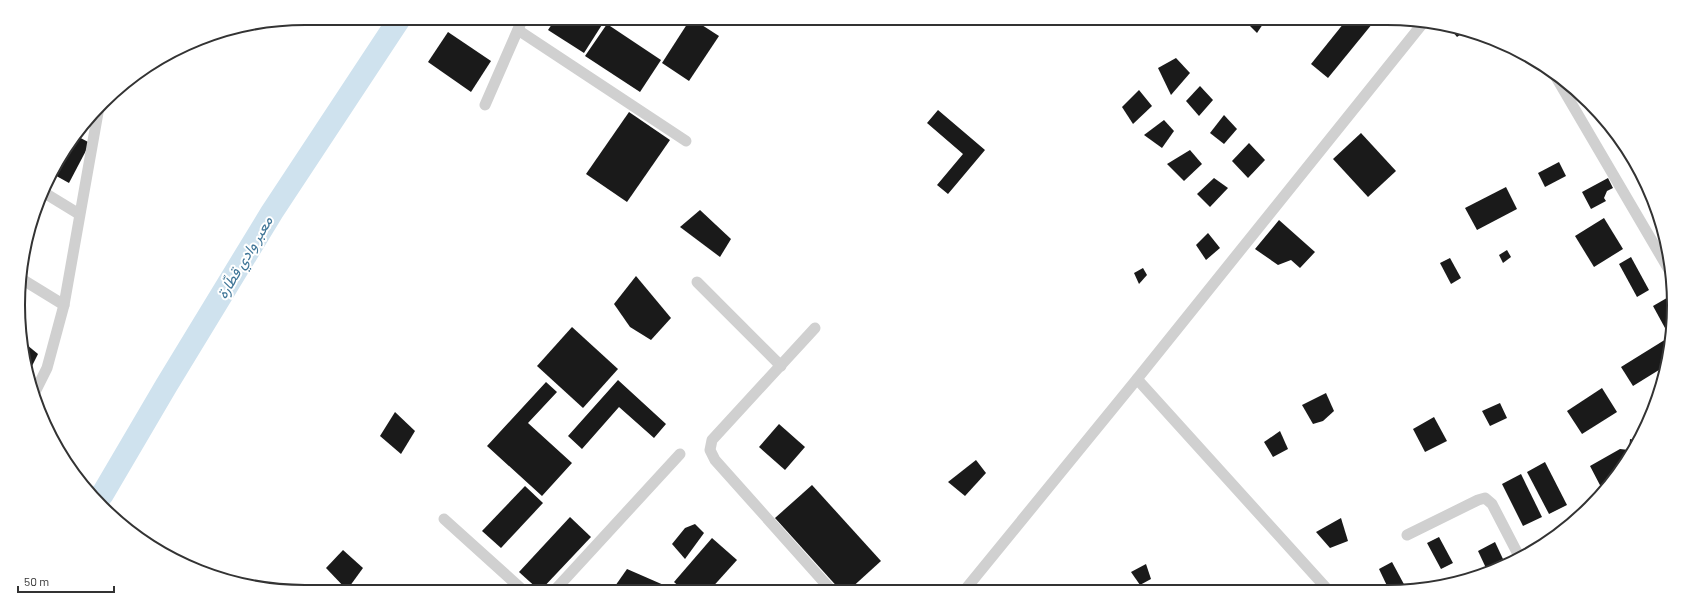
<svg xmlns="http://www.w3.org/2000/svg" width="1692" height="610" viewBox="0 0 1692 610" font-family="Barlow,Vazirmatn,sans-serif">
<rect width="100%" height="100%" fill="#fff"/>
<g fill="none" stroke-linecap="round" stroke-linejoin="round">
<!-- river -->
<polyline stroke="#cfe2ee" stroke-width="23" points="94,498 102,495 166,386 272,212 400,18"/>
</g>
<!-- building -->
<g fill="#1a1a1a">
<polygon points="556,18 601,18 605,20 584,53 548,30"/>
<polygon points="691,18 719,36 689,81 662,63"/>
<polygon points="1242,18 1267,18 1257,33"/>
<polygon points="1348,18 1377,18 1328,78 1311,64"/>
<polygon points="607,24 661,60 640,92 585,56"/>
<polygon points="1448,26 1461,28 1467,30 1457,37"/>
<polygon points="448,32 491,61 471,92 428,62"/>
<polygon points="1176,58 1190,73 1171,95 1158,68"/>
<polygon points="1200,86 1213,100 1199,116 1186,101"/>
<polygon points="1139,90 1152,106 1133,124 1122,107"/>
<polygon points="938,110 985,150 948,194 937,185 963,154 927,123"/>
<polygon points="629,112 670,140 627,202 586,174"/>
<polygon points="1224,115 1237,129 1224,144 1210,133"/>
<polygon points="1164,120 1174,131 1162,148 1144,135"/>
<polygon points="1361,133 1396,171 1368,197 1333,159"/>
<polygon points="75,135 90,143 69,183 51,173"/>
<polygon points="1249,143 1265,160 1248,178 1232,161"/>
<polygon points="1190,150 1202,164 1184,181 1167,164"/>
<polygon points="1559,162 1566,176 1545,187 1538,173"/>
<polygon points="1214,178 1228,188 1210,207 1197,194"/>
<polygon points="1608,178 1613,188 1607,191 1604,198 1606,201 1591,209 1582,192"/>
<polygon points="1506,187 1517,209 1477,230 1465,208"/>
<polygon points="1649,192 1659,213 1660,221 1645,194"/>
<polygon points="700,210 731,239 720,257 680,227"/>
<polygon points="1604,218 1623,249 1594,267 1575,236"/>
<polygon points="1279,220 1315,252 1300,268 1291,260 1278,265 1255,249"/>
<polygon points="1208,233 1220,248 1206,260 1196,245"/>
<polygon points="1507,250 1511,257 1503,263 1499,255"/>
<polygon points="1631,257 1649,290 1637,297 1619,264"/>
<polygon points="1450,258 1461,278 1451,284 1440,263"/>
<polygon points="1143,268 1147,275 1139,284 1134,273"/>
<polygon points="636,276 671,318 651,340 630,327 614,304"/>
<polygon points="1672,295 1673,323 1665,328 1653,306"/>
<polygon points="572,327 618,369 583,408 537,366"/>
<polygon points="1671,336 1667,365 1633,386 1621,367"/>
<polygon points="21,340 38,354 29,372 26,370"/>
<polygon points="618,380 666,424 654,438 619,407 582,449 568,436"/>
<polygon points="546,382 557,392 528,423 572,463 542,496 487,446"/>
<polygon points="1602,388 1617,412 1582,434 1567,411"/>
<polygon points="1326,393 1334,411 1323,421 1313,424 1302,405"/>
<polygon points="1500,403 1507,418 1490,426 1482,411"/>
<polygon points="395,412 415,431 401,454 380,436"/>
<polygon points="1434,417 1447,441 1425,452 1413,429"/>
<polygon points="779,424 805,447 785,470 759,447"/>
<polygon points="1280,431 1288,449 1273,457 1264,442"/>
<polygon points="1630,439 1639,441 1635,449 1602,489 1590,466 1620,449 1629,450"/>
<polygon points="976,460 986,473 965,496 948,482"/>
<polygon points="1545,462 1567,505 1549,514 1527,472"/>
<polygon points="1521,474 1542,517 1523,526 1502,484"/>
<polygon points="812,485 881,561 848,591 841,591 775,518"/>
<polygon points="525,486 543,503 501,548 482,531"/>
<polygon points="570,517 591,537 540,591 519,572"/>
<polygon points="1341,518 1348,541 1330,548 1316,532"/>
<polygon points="695,524 704,533 685,559 672,544 685,528"/>
<polygon points="1439,537 1453,563 1441,569 1427,543"/>
<polygon points="712,538 737,560 709,591 684,591 674,582"/>
<polygon points="1495,542 1503,559 1486,568 1478,551"/>
<polygon points="343,550 363,568 347,590 326,568"/>
<polygon points="1392,562 1406,588 1402,590 1389,590 1379,569"/>
<polygon points="1500,563 1502,566 1486,571 1486,570"/>
<polygon points="1146,564 1151,579 1140,585 1131,572"/>
<polygon points="627,569 666,586 666,591 613,591 613,589"/>
</g>
<g fill="none" stroke-linecap="round" stroke-linejoin="round">
<!-- minor -->
<g stroke="#d0d0d0" stroke-width="11">
<polyline points="518,30 686,141"/>
<polyline points="1553,72 1672,275"/>
<polyline points="485,105 523,18"/>
<polyline points="43,192 79,214"/>
<polyline points="20,278 64,305"/>
<polyline points="697,282 781,366"/>
<polyline points="815,328 712,440 710,450 715,460 832,591"/>
<polyline points="1137,379 1328,590"/>
<polyline points="34,394 47,368 64,305 99,107"/>
<polyline points="444,519 525,592"/>
<polyline points="1407,535 1478,500 1485,498 1492,504 1520,558"/>
<polyline points="554,591 680,454"/>
<polyline points="964,591 1137,379 1423,23"/>
</g>
</g>
<g text-anchor="middle" dominant-baseline="central" stroke-width="4" stroke-linejoin="round" paint-order="stroke">
<!-- water labels -->
<g font-size="15" font-style="italic" fill="#3f7597" stroke="#fff">
<text transform="translate(244 257) rotate(-59)">معبر وادي قطّارة</text>
</g>
</g>
<!-- crop -->
<path d="M0 0H1692V610H0ZM305 25H1387A280 280 0 0 1 1667 305V305A280 280 0 0 1 1387 585H305A280 280 0 0 1 25 305V305A280 280 0 0 1 305 25Z" fill="#fff" fill-rule="evenodd"/>
<path fill="none" stroke="#333" stroke-width="2" d="M305 25H1387A280 280 0 0 1 1667 305V305A280 280 0 0 1 1387 585H305A280 280 0 0 1 25 305V305A280 280 0 0 1 305 25Z"/>
<!-- scale -->
<path d="M18 586v6h96v-6" fill="none" stroke="#333333" stroke-width="2"/>
<text x="24" y="586" font-size="12" fill="#333333" stroke="#ffffff" stroke-width="3" paint-order="stroke">50 m</text>
</svg>
